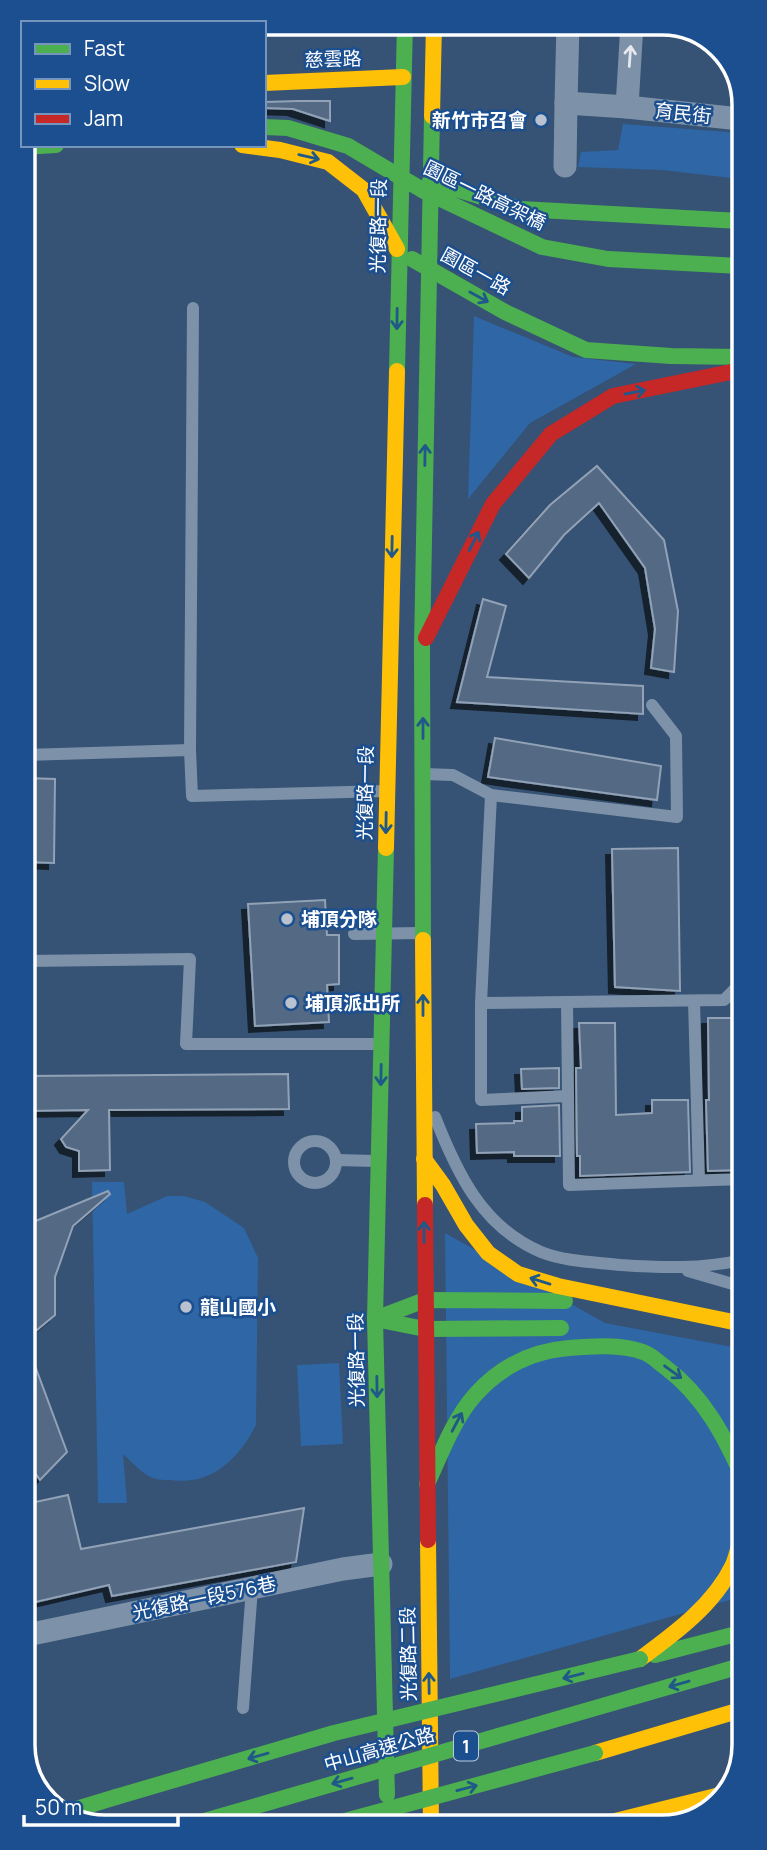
<svg xmlns="http://www.w3.org/2000/svg" width="767" height="1850" viewBox="0 0 767 1850" font-family="Manrope,'Noto Sans TC',sans-serif">
<defs>
<filter id="shadow"><feDropShadow dx="-6" dy="6" stdDeviation="0" flood-color="#0009"/></filter>
</defs>
<rect width="100%" height="100%" fill="#365274"/>
<!-- green -->
<g fill="#2f66a5">
<polygon points="623,124 740,133 740,179 662,170 578,167 581,152 618,150"/>
<polygon points="474,316 573,357 636,364 530,423 468,499"/>
<path d="M92,1182H124L127,1214L167,1196H184L205,1202L244,1228L258,1258L256,1425C238,1460 211,1486 170,1480C165,1480 158,1480 153,1478C142,1474 132,1462 123,1454L127,1503H98Z"/>
<polygon points="445,1233 605,1323 743,1349 744,1596 450,1679"/>
<polygon points="339,1363 343,1444 301,1446 297,1365"/>
</g>
<!-- building -->
<g fill="#526984" stroke="#92a2b6" stroke-width="2" filter="url(#shadow)">
<polygon points="298,101 330,101 330,121 293,109 264,108 264,102"/>
<polygon points="597,466 664,540 678,611 674,672 651,668 655,629 645,568 599,503 564,535 529,578 506,554 550,505"/>
<polygon points="483,599 506,606 487,677 643,686 643,714 457,702"/>
<polygon points="495,738 661,766 657,800 488,777"/>
<polygon points="25,778 55,779 54,863 25,862"/>
<polygon points="678,848 680,991 615,987 612,849"/>
<polygon points="325,900 327,935 339,935 339,984 327,985 329,1022 255,1026 248,904"/>
<polygon points="708,1018 740,1018 743,1170 708,1171 706,1100 709,1100"/>
<polygon points="579,1023 615,1023 616,1115 652,1113 652,1100 688,1100 690,1172 580,1176 580,1156 577,1156 576,1068 581,1068"/>
<polygon points="559,1068 559,1088 522,1089 521,1069"/>
<polygon points="288,1074 289,1109 109,1110 110,1170 79,1171 79,1151 66,1147 61,1139 88,1110 25,1111 25,1076"/>
<polygon points="559,1105 560,1156 514,1156 514,1152 477,1153 476,1124 514,1123 514,1121 522,1121 522,1107"/>
<polygon points="108,1191 110,1194 73,1226 55,1277 55,1315 26,1339 26,1225"/>
<polygon points="26,1347 28,1347 67,1452 40,1480 26,1460"/>
<polygon points="68,1495 81,1549 304,1508 296,1562 112,1596 109,1585 27,1604 26,1504"/>
</g>
<g fill="none" stroke-linecap="round" stroke-linejoin="round">
<!-- lane -->
<g stroke="#7d92a8" stroke-width="12">
<polyline points="190,750 193,308"/>
<polyline points="25,755 190,750 192,796 386,791"/>
<polyline points="423,774 453,775 491,795 481,1003 481,1100 568,1096"/>
<polyline points="491,795 677,817 676,736 652,705"/>
<polyline points="354,934 420,933"/>
<polyline points="25,961 190,959 186,1044 381,1044"/>
<polyline points="694,1001 699,1180"/>
<polyline points="567,1002 569,1185 743,1179"/>
<polyline points="481,1003 724,1000 742,982"/>
<path d="M435,1117C457,1173 482,1227 541,1252C566,1262 595,1262 621,1265C664,1268 700,1269 743,1260"/>
<circle cx="315" cy="1162" r="21"/>
<polyline points="336,1160 376,1161"/>
<polyline points="688,1271 743,1287"/>
<polyline points="243,1708 252,1588"/>
</g>
<!-- street -->
<g stroke="#7d92a8" stroke-width="23">
<polyline points="568,23 566,103 627,107 632,23"/>
<polyline points="627,107 740,119"/>
<polyline points="565,166 566,103"/>
<polyline points="27,1635 343,1569 381,1564"/>
</g>
<!-- fast -->
<g stroke="#4caf50" stroke-width="16">
<polyline points="23,147 56,145"/>
<polyline points="430,181 521,209 740,221"/>
<polyline points="412,259 505,312 586,350 671,356 741,357"/>
<polyline points="397,371 405,23"/>
<polyline points="386,848 375,1319 387,1795"/>
<polyline points="423,940 422,646 432,116"/>
<polyline points="375,1319 425,1300 565,1301"/>
<polyline points="375,1319 425,1329 561,1328"/>
<path d="M427,1484C441,1454 453,1420 475,1395C500,1367 532,1351 569,1348C592,1346 621,1344 643,1352C652,1355 658,1362 665,1367C704,1396 725,1437 744,1480"/>
<polyline points="655,1655 744,1632"/>
<polyline points="63,1813 116,1797"/>
</g>
<!-- slow -->
<g stroke="#ffc107" stroke-width="16">
<polyline points="264,83 403,77"/>
<polyline points="432,116 434,23"/>
<polyline points="242,145 280,150 328,162 364,190 397,249"/>
<polyline points="386,848 397,371"/>
<polyline points="423,940 425,1205"/>
<polyline points="424,1159 443,1185 466,1225 488,1253 518,1274 558,1286 743,1324"/>
<polyline points="428,1540 431,1825"/>
<path d="M640,1659C674,1634 714,1605 733,1565C738,1553 740,1540 744,1528"/>
<polyline points="595,1753 744,1709"/>
<polyline points="603,1824 728,1793"/>
</g>
<!-- jam -->
<g stroke="#c62828" stroke-width="16">
<polyline points="426,638 493,504 551,434 613,396 741,370"/>
<polyline points="425,1205 428,1540"/>
</g>
<!-- fast-bridge -->
<g stroke="#4caf50" stroke-width="16">
<polyline points="264,127 288,128 348,146 424,191 542,247 608,259 740,266"/>
<polyline points="116,1797 334,1733 640,1659"/>
<polyline points="330,1825 595,1753"/>
<polyline points="187,1826 744,1665"/>
</g>
</g>
<!-- one-way arrows -->
<defs><path id="oneway-shaft" d="M-6 0H5M1.5-3L5.5 0L1.5 3" fill="none" stroke-width="1.6" stroke-linecap="round" stroke-linejoin="round" transform="scale(1.75)"/></defs>
<use stroke="#e5e9ee" href="#oneway-shaft" transform="translate(630 56) rotate(-86)"/>
<g stroke="#205989">
<use href="#oneway-shaft" transform="translate(309 157) rotate(13)"/>
<use href="#oneway-shaft" transform="translate(479 297) rotate(29)"/>
<use href="#oneway-shaft" transform="translate(397 319) rotate(91)"/>
<use href="#oneway-shaft" transform="translate(635 392) rotate(-11)"/>
<use href="#oneway-shaft" transform="translate(425 455) rotate(-89)"/>
<use href="#oneway-shaft" transform="translate(474 541) rotate(-64)"/>
<use href="#oneway-shaft" transform="translate(392 547) rotate(91)"/>
<use href="#oneway-shaft" transform="translate(423 728) rotate(-90)"/>
<use href="#oneway-shaft" transform="translate(386 823) rotate(91)"/>
<use href="#oneway-shaft" transform="translate(423 1005) rotate(-90)"/>
<use href="#oneway-shaft" transform="translate(381 1075) rotate(91)"/>
<use href="#oneway-shaft" transform="translate(424 1232) rotate(-90)"/>
<use href="#oneway-shaft" transform="translate(540 1281) rotate(-163)"/>
<use href="#oneway-shaft" transform="translate(673 1372) rotate(36)"/>
<use href="#oneway-shaft" transform="translate(377 1387) rotate(89)"/>
<use href="#oneway-shaft" transform="translate(457 1422) rotate(-62)"/>
<use href="#oneway-shaft" transform="translate(573 1676) rotate(166)"/>
<use href="#oneway-shaft" transform="translate(429 1683) rotate(-91)"/>
<use href="#oneway-shaft" transform="translate(679 1684) rotate(164)"/>
<use href="#oneway-shaft" transform="translate(258 1756) rotate(164)"/>
<use href="#oneway-shaft" transform="translate(342 1781) rotate(164)"/>
<use href="#oneway-shaft" transform="translate(467 1788) rotate(-15)"/>
</g>
<!-- markers -->
<g fill="#b9c2ce" stroke="#1b4f8f" stroke-width="2.5">
<circle cx="541" cy="120" r="7"/>
<circle cx="287" cy="919" r="7"/>
<circle cx="291" cy="1003" r="7"/>
<circle cx="186" cy="1307" r="7"/>
</g>
<g text-anchor="middle" dominant-baseline="central" stroke-width="5" stroke-linejoin="round" paint-order="stroke">
<!-- shield labels -->
<rect fill="#1b4f8f" stroke="#bbcadd" stroke-width="2" x="454" y="1731.5" width="24" height="29" rx="5"/>
<g font-size="18" font-weight="bold" fill="#fff">
<text x="466" y="1746">1</text>
</g>
<!-- street labels -->
<g font-size="19" fill="#fff" stroke="#1b4f8f">
<text transform="translate(333 59) rotate(-2)">慈雲路</text>
<text transform="translate(683 113) rotate(6)">育民街</text>
<text transform="translate(485 195) rotate(26)">園區一路高架橋</text>
<text transform="translate(378 226) rotate(-89)">光復路一段</text>
<text transform="translate(476 271) rotate(29)">園區一路</text>
<text transform="translate(365 793) rotate(-89)">光復路一段</text>
<text transform="translate(356 1360) rotate(-91)">光復路一段</text>
<text transform="translate(204 1598) rotate(-12)">光復路一段576巷</text>
<text transform="translate(408 1654) rotate(-91)">光復路二段</text>
<text transform="translate(379 1749) rotate(-16)">中山高速公路</text>
</g>
<!-- poi labels -->
<g font-size="19" font-weight="bold" fill="#fff" stroke="#1b4f8f" text-anchor="start">
<text x="527" y="120" text-anchor="end">新竹市召會</text>
<text x="301" y="919">埔頂分隊</text>
<text x="305" y="1003">埔頂派出所</text>
<text x="200" y="1307">龍山國小</text>
</g>
</g>
<!-- crop -->
<path d="M0 0H767V1850H0ZM105 35H662A70 70 0 0 1 732 105V1745A70 70 0 0 1 662 1815H105A70 70 0 0 1 35 1745V105A70 70 0 0 1 105 35Z" fill="#1b4f8f" fill-rule="evenodd"/>
<path fill="none" stroke="#fff" stroke-width="3.5" d="M105 35H662A70 70 0 0 1 732 105V1745A70 70 0 0 1 662 1815H105A70 70 0 0 1 35 1745V105A70 70 0 0 1 105 35Z"/>
<!-- legend -->
<rect x="21" y="21" width="245" height="126" fill="#1b4f8f" stroke="#7695bc" stroke-width="2"/>
<rect x="35" y="44" width="35" height="10" fill="#4caf50" stroke="#7695bc" stroke-width="2"/>
<text x="84" y="56" font-size="21" fill="#ffffff">Fast</text>
<rect x="35" y="79" width="35" height="10" fill="#ffc107" stroke="#7695bc" stroke-width="2"/>
<text x="84" y="91" font-size="21" fill="#ffffff">Slow</text>
<rect x="35" y="114" width="35" height="10" fill="#c62828" stroke="#7695bc" stroke-width="2"/>
<text x="84" y="126" font-size="21" fill="#ffffff">Jam</text>
<!-- scale -->
<path d="M24 1815v10h154v-10" fill="none" stroke="#ffffff" stroke-width="3.5"/>
<text x="35" y="1815" font-size="21" fill="#ffffff" stroke="#1b4f8f" stroke-width="5" paint-order="stroke">50 m</text>
</svg>
